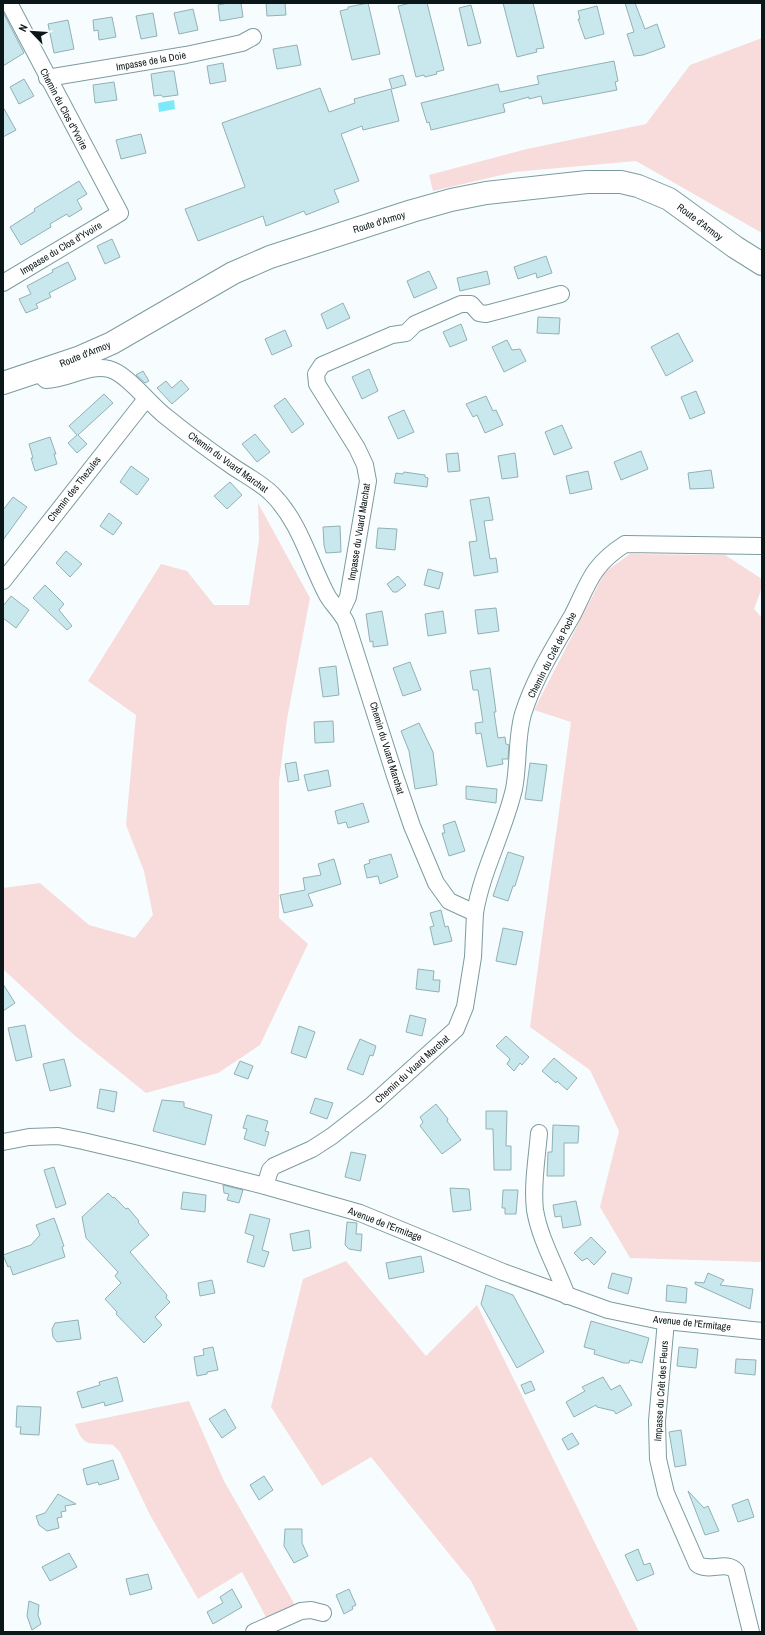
<svg xmlns="http://www.w3.org/2000/svg" width="765" height="1635" viewBox="0 0 765 1635" font-family="'Archivo Narrow',sans-serif">
<rect width="100%" height="100%" fill="#f7fdfe"/>
<!-- green -->
<g fill="#f8dbdb">
<polygon points="762,38 762,233 636,161 514,172 433,191 429,175 527,149 646,124 690,65"/>
<polygon points="258,503 310,598 287,719 279,781 279,918 308,944 260,1045 218,1073 146,1093 74,1035 3,969 3,888 40,883 89,925 135,938 153,915 144,871 126,825 136,715 88,681 161,564 187,571 214,605 249,605 259,540"/>
<polygon points="630,554 725,555 762,579 762,587 754,609 762,618 762,1259 760,1262 630,1258 600,1207 619,1131 590,1070 530,1027 571,722 534,710 605,572"/>
<polygon points="346,1261 426,1356 477,1305 639,1632 497,1632 471,1581 371,1457 322,1486 271,1407 303,1279"/>
<path d="M189,1401L224,1481L295,1605L267,1619L242,1572L198,1599L150,1515L120,1452L113,1445C89,1442 84,1449 75,1424Z"/>
</g>
<!-- water -->
<polygon fill="#7ce9fa" points="174,100 175,109 159,112 158,103"/>
<!-- building -->
<g fill="#c9e8ee" stroke="#92b0b5">
<polygon points="228,3 241,3 243,17 220,21 218,5"/>
<polygon points="266,3 285,3 286,15 267,16"/>
<polygon points="368,3 380,54 352,60 340,11 348,9 348,7"/>
<polygon points="411,3 427,3 444,70 436,72 437,74 425,77 424,75 416,77 398,6"/>
<polygon points="503,3 533,3 544,48 536,49 537,52 517,57"/>
<polygon points="625,3 635,3 645,29 657,24 665,47 643,55 634,56 627,34 634,32"/>
<polygon points="471,5 481,43 468,46 459,8"/>
<polygon points="597,6 604,34 585,39 578,19 580,19 578,11"/>
<polygon points="193,9 198,30 179,34 174,13"/>
<polygon points="3,12 24,53 3,66"/>
<polygon points="153,13 157,36 141,39 136,16"/>
<polygon points="112,17 116,37 99,40 98,30 94,31 93,20"/>
<polygon points="68,20 74,49 54,53 48,24"/>
<polygon points="297,45 301,65 277,69 273,49"/>
<polygon points="614,61 618,81 615,82 617,90 543,104 541,96 529,99 529,97 503,104 505,112 431,130 429,122 427,123 421,103 498,84 500,92 539,84 537,76"/>
<polygon points="223,63 226,81 210,84 207,66"/>
<polygon points="169,71 174,71 178,95 163,97 161,95 154,96 151,74"/>
<polygon points="403,75 406,85 392,89 389,79"/>
<polygon points="24,79 34,96 19,104 10,87"/>
<polygon points="114,82 117,100 95,103 93,85"/>
<polygon points="320,88 329,112 355,103 354,99 391,89 399,121 363,130 362,126 341,134 359,181 334,190 339,202 306,215 304,211 266,226 263,216 198,241 185,209 245,187 222,123"/>
<polygon points="3,107 16,130 3,137"/>
<polygon points="141,134 146,153 121,159 116,140"/>
<polygon points="79,181 87,194 77,200 82,209 69,217 67,214 50,224 51,227 21,245 10,227 35,211 34,209"/>
<polygon points="112,239 120,257 105,264 97,246"/>
<polygon points="546,256 552,273 537,278 536,273 518,279 514,267"/>
<polygon points="68,262 76,279 49,293 51,297 36,304 38,308 26,313 19,299 31,294 27,286 53,272 52,270"/>
<polygon points="429,271 437,288 414,298 407,281"/>
<polygon points="487,271 490,284 460,291 457,278"/>
<polygon points="343,303 350,318 327,329 321,314"/>
<polygon points="538,317 560,318 559,334 537,333"/>
<polygon points="461,324 467,340 450,347 443,332"/>
<polygon points="285,330 292,346 272,355 265,339"/>
<polygon points="678,333 693,361 666,376 651,347"/>
<polygon points="507,340 512,350 520,349 526,361 504,372 492,347"/>
<polygon points="369,369 378,391 362,399 352,377"/>
<polygon points="143,371 149,381 145,383 136,375"/>
<polygon points="181,380 189,389 172,404 157,388 166,381 172,388"/>
<polygon points="696,391 705,413 690,419 681,397"/>
<polygon points="104,394 113,403 78,435 87,444 77,453 68,443 77,435 69,426"/>
<polygon points="486,396 493,411 496,410 503,425 485,433 477,415 473,417 466,404"/>
<polygon points="285,398 304,424 292,433 274,406"/>
<polygon points="404,410 414,432 398,439 388,417"/>
<polygon points="562,425 572,448 554,455 545,432"/>
<polygon points="255,434 270,452 257,462 242,444"/>
<polygon points="50,437 56,454 54,454 57,464 35,471 31,458 33,458 29,444"/>
<polygon points="641,451 648,469 621,480 614,462"/>
<polygon points="458,453 460,471 448,472 446,454"/>
<polygon points="515,453 518,477 502,479 498,456"/>
<polygon points="131,466 149,479 137,495 120,482"/>
<polygon points="711,470 714,488 690,489 688,473"/>
<polygon points="588,471 592,489 570,494 566,476"/>
<polygon points="404,472 425,475 425,477 428,478 427,487 394,483 396,473 403,474"/>
<polygon points="230,482 242,495 227,509 214,496"/>
<polygon points="13,497 27,507 3,540 3,510"/>
<polygon points="489,497 493,520 484,521 490,559 496,558 498,572 474,576 469,542 477,541 470,500"/>
<polygon points="109,513 122,523 113,535 100,526"/>
<polygon points="340,526 341,552 326,553 324,545 323,527"/>
<polygon points="378,528 397,529 395,550 376,548"/>
<polygon points="66,551 82,564 70,577 56,563"/>
<polygon points="428,569 443,573 439,589 424,585"/>
<polygon points="398,576 406,585 397,592 393,592 387,584"/>
<polygon points="45,585 64,604 59,610 72,626 67,630 33,598"/>
<polygon points="11,596 29,610 16,628 3,618 3,606"/>
<polygon points="496,608 499,631 478,634 475,610"/>
<polygon points="382,611 388,645 373,647 373,641 370,642 366,614"/>
<polygon points="443,611 446,633 428,636 425,614"/>
<polygon points="410,662 421,690 403,696 393,668"/>
<polygon points="336,666 339,695 323,697 319,668"/>
<polygon points="490,668 496,712 494,712 498,738 505,737 506,744 509,745 508,759 502,759 503,764 487,767 481,733 476,734 475,723 483,722 478,690 473,690 470,671"/>
<polygon points="333,721 334,742 315,743 314,722"/>
<polygon points="419,723 433,752 437,785 415,789 409,751 401,731"/>
<polygon points="296,762 299,780 288,782 285,764"/>
<polygon points="530,763 547,765 542,801 525,799"/>
<polygon points="328,770 331,786 308,791 304,775"/>
<polygon points="466,786 497,789 496,803 466,799"/>
<polygon points="363,803 369,822 348,828 346,822 338,824 335,811"/>
<polygon points="455,821 465,851 449,856 442,833 445,833 443,825"/>
<polygon points="508,852 524,857 515,886 513,886 508,901 493,896"/>
<polygon points="391,854 398,877 380,884 378,876 367,878 364,865 370,863 369,860"/>
<polygon points="334,859 341,884 308,894 313,906 284,913 280,895 305,890 303,878 321,875 318,864"/>
<polygon points="441,910 445,927 448,926 452,941 434,945 430,927 434,926 430,913"/>
<polygon points="503,928 523,932 516,965 496,961"/>
<polygon points="418,969 434,971 433,980 440,980 439,992 416,989"/>
<polygon points="3,984 15,1003 3,1011"/>
<polygon points="410,1015 426,1019 422,1036 406,1032"/>
<polygon points="25,1025 32,1057 16,1061 8,1028"/>
<polygon points="299,1026 315,1032 306,1058 291,1053"/>
<polygon points="506,1036 529,1057 522,1065 520,1063 514,1071 507,1064 510,1059 496,1046"/>
<polygon points="360,1039 376,1046 373,1056 370,1055 363,1075 347,1069"/>
<polygon points="554,1058 577,1078 567,1090 557,1081 556,1083 542,1071"/>
<polygon points="64,1059 71,1086 50,1091 43,1064"/>
<polygon points="240,1061 253,1066 248,1079 234,1074"/>
<polygon points="100,1089 117,1092 114,1112 97,1108"/>
<polygon points="315,1098 333,1103 327,1119 310,1113"/>
<polygon points="162,1100 184,1102 184,1107 212,1115 205,1145 153,1131"/>
<polygon points="436,1104 448,1119 447,1121 461,1140 442,1154 420,1126 423,1122 420,1117"/>
<polygon points="486,1111 507,1111 506,1146 511,1146 511,1170 494,1170 493,1129 486,1129"/>
<polygon points="247,1115 268,1121 265,1131 269,1132 265,1146 244,1139 247,1129 243,1128"/>
<polygon points="553,1125 579,1126 578,1143 564,1143 564,1176 547,1176 548,1152 552,1152"/>
<polygon points="351,1152 366,1155 360,1181 345,1177"/>
<polygon points="54,1167 66,1204 56,1208 44,1170"/>
<polygon points="223,1185 243,1190 239,1203 227,1200 229,1194 224,1193"/>
<polygon points="450,1188 469,1189 471,1210 453,1212"/>
<polygon points="503,1190 518,1190 516,1214 505,1214 505,1208 502,1208"/>
<polygon points="183,1192 206,1195 205,1212 181,1209"/>
<polygon points="108,1193 113,1198 114,1197 126,1209 128,1208 139,1221 138,1222 149,1235 130,1252 167,1295 166,1298 170,1302 155,1317 162,1325 144,1343 116,1314 117,1312 105,1299 121,1283 115,1276 118,1272 86,1238 82,1217"/>
<polygon points="576,1201 581,1225 563,1228 561,1216 555,1217 553,1205"/>
<polygon points="250,1214 270,1219 262,1250 269,1252 264,1267 247,1262 254,1236 245,1233"/>
<polygon points="54,1218 64,1246 62,1247 65,1257 13,1275 10,1266 8,1267 3,1255 31,1245 40,1235 36,1225"/>
<polygon points="347,1222 357,1223 356,1234 362,1234 361,1251 349,1249 345,1245"/>
<polygon points="309,1230 311,1248 293,1251 290,1234"/>
<polygon points="591,1237 606,1252 594,1265 587,1258 582,1261 574,1253"/>
<polygon points="421,1256 424,1272 389,1279 386,1263"/>
<polygon points="612,1273 632,1278 628,1294 608,1288"/>
<polygon points="708,1273 724,1280 720,1285 753,1289 750,1309 695,1284 695,1282 704,1283"/>
<polygon points="212,1280 215,1293 200,1296 198,1283"/>
<polygon points="486,1285 513,1295 544,1352 517,1368 481,1304"/>
<polygon points="667,1285 687,1288 686,1303 666,1301"/>
<polygon points="78,1320 81,1339 57,1342 53,1337 52,1329 55,1323"/>
<polygon points="591,1321 649,1338 642,1363 630,1360 629,1363 624,1363 594,1354 595,1350 584,1347"/>
<polygon points="213,1347 218,1370 207,1372 207,1374 197,1376 194,1357 204,1355 203,1349"/>
<polygon points="679,1347 698,1349 696,1368 677,1366"/>
<polygon points="736,1359 756,1360 755,1375 735,1373"/>
<polygon points="117,1377 123,1401 105,1406 104,1402 82,1408 77,1392 100,1385 99,1382"/>
<polygon points="603,1377 611,1390 620,1385 632,1405 616,1414 614,1411 597,1407 596,1405 574,1417 566,1402 585,1391 582,1387"/>
<polygon points="531,1381 535,1390 525,1394 521,1385"/>
<polygon points="17,1406 41,1407 39,1435 20,1434 21,1427 16,1427"/>
<polygon points="225,1409 236,1428 222,1438 209,1419"/>
<polygon points="681,1430 686,1465 675,1467 669,1432"/>
<polygon points="572,1433 579,1444 568,1450 562,1439"/>
<polygon points="113,1460 119,1479 99,1485 98,1482 87,1485 83,1469"/>
<polygon points="264,1476 273,1490 259,1500 250,1485"/>
<polygon points="688,1491 704,1508 708,1506 719,1531 705,1535"/>
<polygon points="58,1494 76,1504 65,1506 66,1511 61,1512 62,1517 57,1518 59,1528 47,1531 39,1525 36,1516 45,1513"/>
<polygon points="748,1499 754,1517 738,1522 732,1505"/>
<polygon points="285,1529 302,1529 302,1543 308,1556 294,1563 284,1546"/>
<polygon points="638,1549 644,1565 650,1563 654,1574 637,1581 625,1555"/>
<polygon points="69,1553 77,1567 50,1581 42,1567"/>
<polygon points="148,1574 152,1589 130,1595 126,1579"/>
<polygon points="232,1589 242,1607 213,1624 207,1612 223,1603 220,1597"/>
<polygon points="349,1589 356,1605 352,1607 353,1609 344,1614 336,1595"/>
<polygon points="29,1601 39,1605 38,1615 41,1624 32,1630 27,1616"/>
</g>
<g fill="none" stroke-linecap="round" stroke-linejoin="round">
<!-- minor casing -->
<g stroke="#7d9b9f" stroke-width="18">
<g id="minor">
<polyline points="47,78 186,55 242,43 253,37"/>
<polyline points="3,283 120,213 9,3"/>
<path d="M37,372L46,380C67,380 88,364 109,369C126,373 149,403 164,415C186,433 209,450 232,466C245,475 261,483 272,494C300,522 309,561 327,595C332,604 341,612 346,622L395,776L412,826L436,883L449,901L475,913L473,957L465,1007L456,1029L373,1104L332,1136L312,1149L274,1166L270,1170L265,1186"/>
<polyline points="3,581 146,399"/>
<polyline points="341,612 348,597 368,481 365,465 357,448 317,384 316,374 322,365 392,335 406,333 415,324 461,304 471,304 479,313 486,314 561,294"/>
<path d="M475,913C482,870 504,832 514,789C519,764 516,738 523,714C534,679 554,647 572,616C580,601 586,584 596,570C604,559 614,551 625,544L762,546"/>
<path d="M539,1133C537,1158 532,1185 535,1210C540,1240 557,1268 567,1296"/>
<polyline points="3,1142 29,1137 58,1136 83,1141 134,1153 265,1186 360,1213 503,1272 608,1310 656,1320 762,1331"/>
<path d="M666,1321L657,1421L658,1459L666,1493L697,1564C709,1573 726,1560 736,1571L751,1632"/>
<polyline points="254,1632 301,1611 311,1610 323,1613"/>
</g>
</g>
<!-- secondary casing -->
<g stroke="#7d9b9f" stroke-width="24">
<polyline id="secondary" points="3,383 78,358 112,343 233,273 270,257 412,211 451,200 486,193 587,182 621,182 638,186 669,199 735,247 762,264"/>
</g>
<!-- minor -->
<use href="#minor" stroke="#fff" stroke-width="16"/>
<!-- secondary -->
<use href="#secondary" stroke="#fff" stroke-width="22"/>
</g>
<g text-anchor="middle" dominant-baseline="central" stroke-width="3" stroke-linejoin="round" paint-order="stroke">
<!-- street labels -->
<g font-size="10" fill="#0a1617" stroke="#fff">
<text transform="translate(151 61) rotate(-10)">Impasse de la Doie</text>
<text transform="translate(64 109) rotate(62)">Chemin du Clos d'Yvoire</text>
<text transform="translate(379 222) rotate(-17)">Route d'Armoy</text>
<text transform="translate(700 222) rotate(37)">Route d'Armoy</text>
<text transform="translate(61 248) rotate(-31)">Impasse du Clos d'Yvoire</text>
<text transform="translate(85 354) rotate(-22)">Route d'Armoy</text>
<text transform="translate(228 462) rotate(36)">Chemin du Vuard Marchat</text>
<text transform="translate(74 489) rotate(-52)">Chemin des Thezules</text>
<text transform="translate(359 532) rotate(-81)">Impasse du Vuard Marchat</text>
<text transform="translate(552 655) rotate(-63)">Chemin du Crêt de Poche</text>
<text transform="translate(387 748) rotate(73)">Chemin du Vuard Marchat</text>
<text transform="translate(412 1069) rotate(-42)">Chemin du Vuard Marchat</text>
<text transform="translate(385 1224) rotate(21)">Avenue de l'Ermitage</text>
<text transform="translate(692 1323) rotate(6)">Avenue de l'Ermitage</text>
<text transform="translate(661 1391) rotate(-86)">Impasse du Crêt des Fleurs</text>
</g>
</g>
<!-- border -->
<rect width="765" height="1635" fill="none" stroke="#0a1617" stroke-width="8"/>
<!-- north arrow -->
<g transform="translate(32 32) rotate(295)" stroke="#ffffff" stroke-width="3" paint-order="stroke">
<path d="M0-3L7 15L0 10L-7 15Z" fill="#0a1617"/>
<text y="-6" font-size="11" font-weight="bold" text-anchor="middle" fill="#0a1617">N</text>
</g>
</svg>
